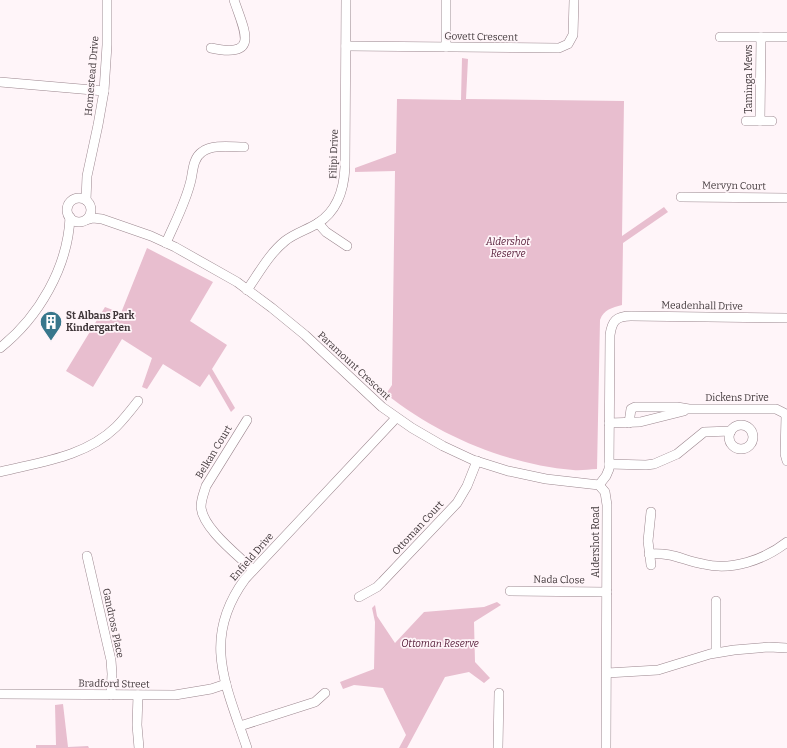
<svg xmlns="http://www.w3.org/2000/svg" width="787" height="748" viewBox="0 0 787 748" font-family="Bitter,serif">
<rect width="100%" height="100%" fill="#fff5f9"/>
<!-- green -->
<g fill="#e8becf">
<path d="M462,58L468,59L466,99L624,101L622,236L664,207L668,212L623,243L622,305C612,308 604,309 600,320L597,469C589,469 581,471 573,470C506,464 439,436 386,394L392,385L395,171L355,172V168L396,153L397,99L461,100Z"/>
<polygon points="147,248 213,282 190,321 227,345 212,369 235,408 231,412 209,374 200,387 163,364 147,389 142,387 152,358 122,339 93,387 66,371 105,307 121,313"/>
<polygon points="497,602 501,605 474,622 475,662 490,678 484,683 469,672 445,677 407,748 399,748 406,735 383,688 354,685 343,689 340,682 374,669 375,622 372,608 375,605 377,616 395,643 424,612 484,607"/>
<polygon points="63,704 68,747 88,746 89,748 36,748 36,745 56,745 55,705"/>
</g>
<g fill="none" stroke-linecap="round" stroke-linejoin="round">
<!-- minor casing -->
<g stroke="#9b868e" stroke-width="10">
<g id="minor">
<polyline points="720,37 787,37"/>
<polyline points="346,46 559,48 568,44 573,35 574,0"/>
<polyline points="446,47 446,0"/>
<path d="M211,48C261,59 244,30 234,0"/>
<polyline points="0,82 104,91"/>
<polyline points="746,121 772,121"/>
<polyline points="760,121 761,37"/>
<polyline points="681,197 787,198"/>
<circle cx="79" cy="210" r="12"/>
<polyline points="86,200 87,176 98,125 104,91 107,45 107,0"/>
<polyline points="86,220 93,218 102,219 151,236 175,247 237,282 272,308 305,335 382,407 412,428 443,446 473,460 508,471 546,479 599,485"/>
<polyline points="318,223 326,232 347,246"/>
<path d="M166,243C175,222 186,202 191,180C193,171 193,158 202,152C213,144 231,147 244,147"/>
<path d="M247,290C259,273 269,254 285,241C295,233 307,230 318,223C337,211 344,189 345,167L346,0"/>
<path d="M0,348C39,317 68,267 70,217"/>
<path d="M247,420L206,486C204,493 201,499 201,507C203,529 238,555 253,570"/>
<polyline points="609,423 640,422 684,411"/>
<polyline points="629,423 631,409 635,407 677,407 689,409 776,409 784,413 786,416 785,454 787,461"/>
<circle cx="741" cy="437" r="12"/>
<polyline points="609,464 646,465 654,464 677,454 704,432 731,431"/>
<path d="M0,472C40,462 85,457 116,427C124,419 131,410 138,401"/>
<path d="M599,485L606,476L609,469L610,335C612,321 616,316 631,316L787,318"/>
<polyline points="599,485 605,492 607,505 606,748"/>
<polyline points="651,512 648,541 651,565"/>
<path d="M649,554C672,552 682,560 703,564C732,571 764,560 787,542"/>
<polyline points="87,556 111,660 112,674 111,695"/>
<polyline points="510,591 607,592"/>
<polyline points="359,597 377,587 382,582 457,503 467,486 477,461"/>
<polyline points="716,601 716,652"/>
<polyline points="607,673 658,670 710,654 734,650 769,647 787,648"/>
<polyline points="0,694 175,695 211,689 226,684"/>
<polyline points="138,695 137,725 139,748"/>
<polyline points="240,726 315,702 325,693"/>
<path d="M247,748C226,685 201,639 245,579L396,418"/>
<polyline points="498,748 499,693"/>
</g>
</g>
<!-- minor -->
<use href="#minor" stroke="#fff" stroke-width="9"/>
</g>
<!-- icons -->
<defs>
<g id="building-pin" transform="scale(1.15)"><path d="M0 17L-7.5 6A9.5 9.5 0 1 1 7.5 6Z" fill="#38778c" stroke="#fff5f9"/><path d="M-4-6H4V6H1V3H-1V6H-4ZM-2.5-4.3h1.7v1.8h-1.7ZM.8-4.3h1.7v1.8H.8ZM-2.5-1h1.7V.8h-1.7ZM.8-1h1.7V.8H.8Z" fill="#fff"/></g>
</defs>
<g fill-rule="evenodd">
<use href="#building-pin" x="51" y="322"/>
</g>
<g text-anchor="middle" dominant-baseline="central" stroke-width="3.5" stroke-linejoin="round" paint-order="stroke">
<!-- street labels -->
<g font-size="10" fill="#40373a" stroke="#fff5f9">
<text transform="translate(481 37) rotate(1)">Govett Crescent</text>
<text transform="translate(92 76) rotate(-85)">Homestead Drive</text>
<text transform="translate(749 79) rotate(-90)">Taminga Mews</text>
<text transform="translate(334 154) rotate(-88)">Filipi Drive</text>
<text transform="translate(734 186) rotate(1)">Mervyn Court</text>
<text transform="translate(702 306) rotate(1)">Meadenhall Drive</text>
<text transform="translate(354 366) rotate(43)">Paramount Crescent</text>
<text x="737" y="398">Dickens Drive</text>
<text transform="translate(214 452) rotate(-59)">Belkan Court</text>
<text transform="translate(418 528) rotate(-47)">Ottoman Court</text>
<text transform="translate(596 542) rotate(-90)">Aldershot Road</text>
<text transform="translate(252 557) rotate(-49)">Enfield Drive</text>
<text transform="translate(559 580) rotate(1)">Nada Close</text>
<text transform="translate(113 623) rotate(78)">Gandross Place</text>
<text transform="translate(114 684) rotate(1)">Bradford Street</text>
</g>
<!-- park labels -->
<g font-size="10" font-style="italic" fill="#5a223d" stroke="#fff5f9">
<text x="508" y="242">Aldershot<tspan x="508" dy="12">Reserve</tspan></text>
<text x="440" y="644">Ottoman Reserve</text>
</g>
<!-- poi labels -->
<g font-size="10" font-weight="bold" fill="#40373a" stroke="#fff5f9" text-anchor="start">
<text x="66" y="316">St Albans Park<tspan x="66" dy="12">Kindergarten</tspan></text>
</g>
</g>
</svg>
